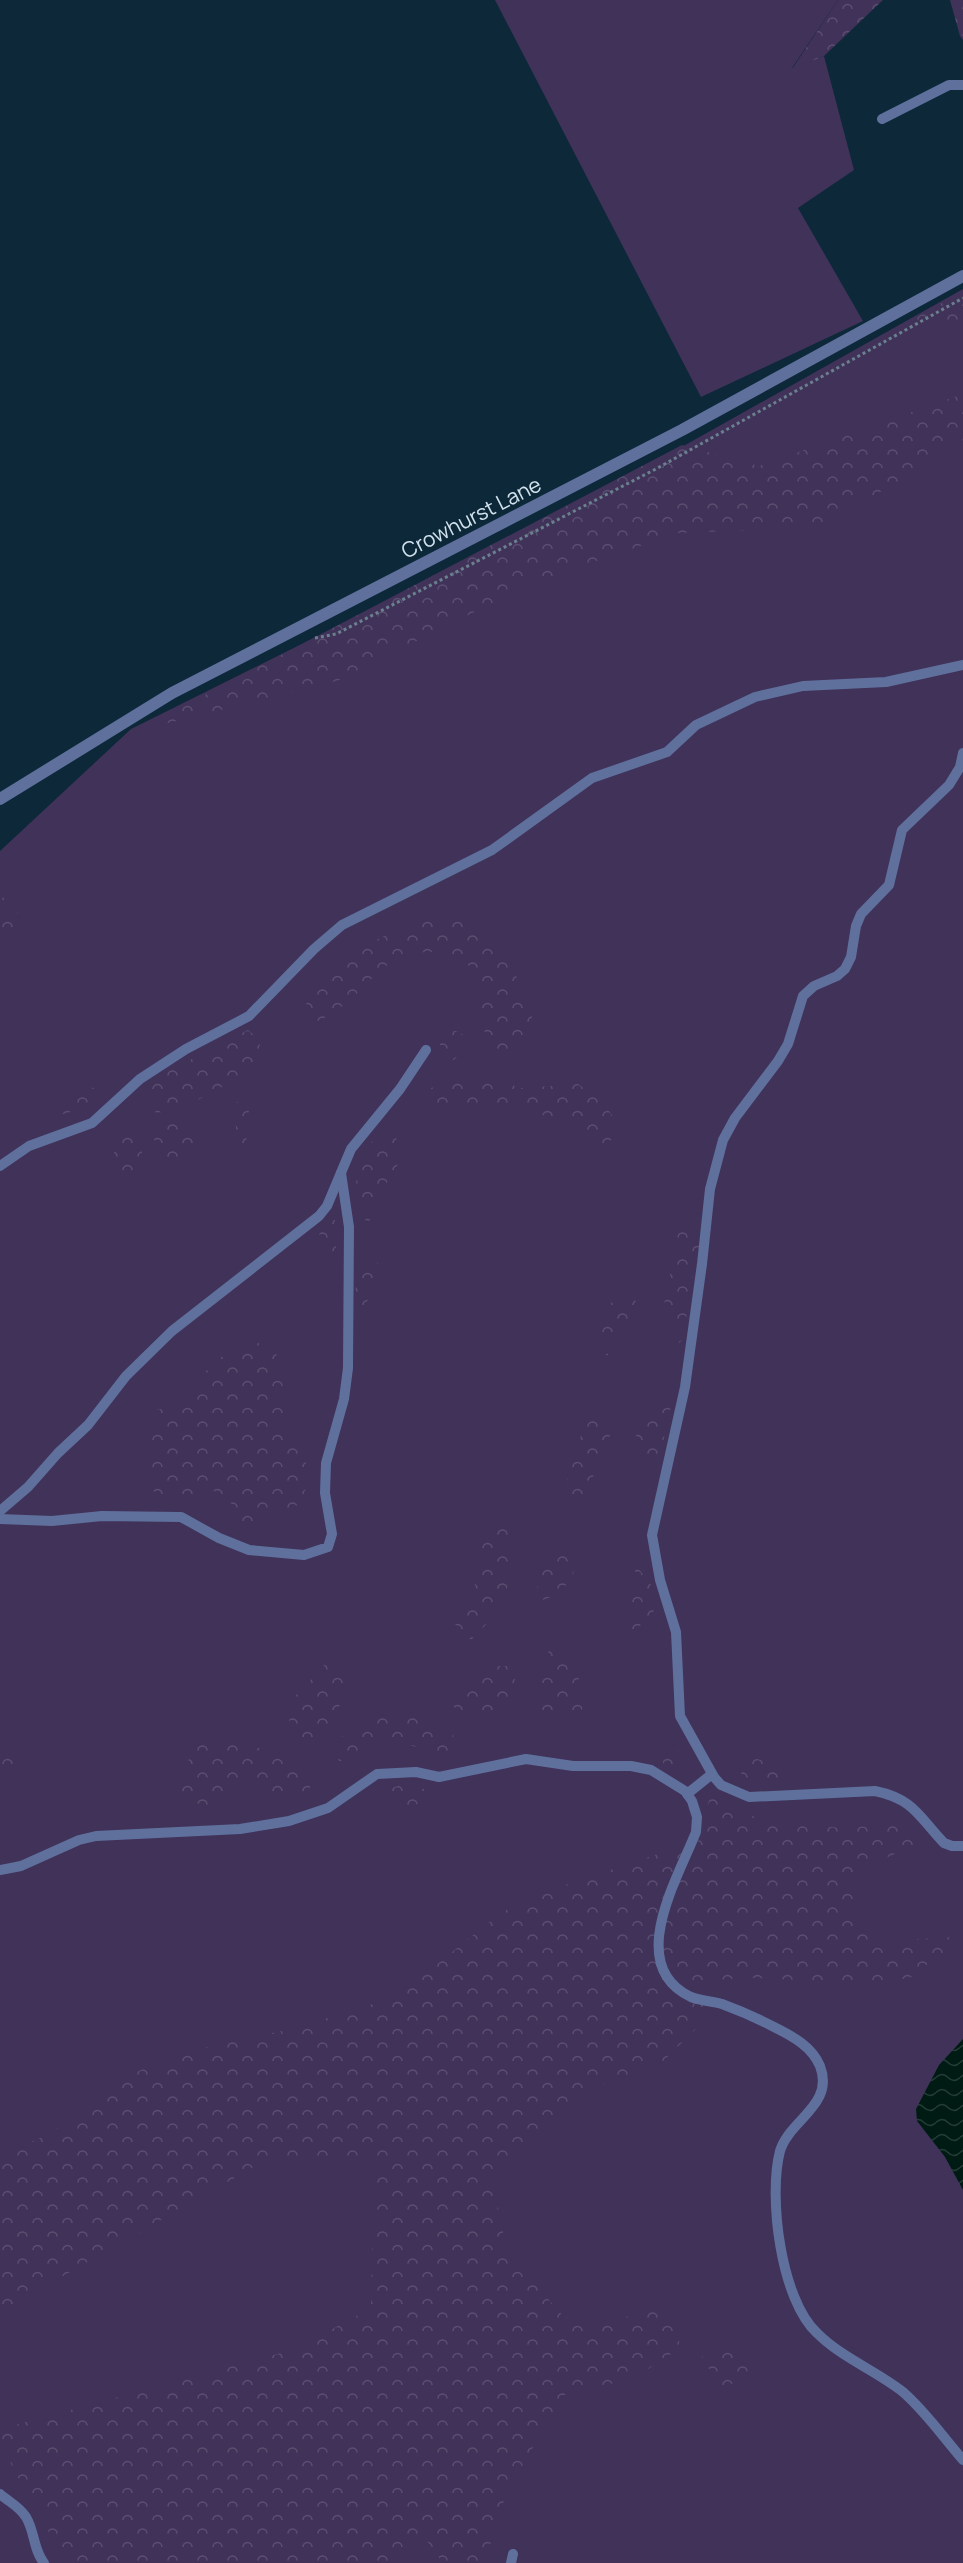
<svg xmlns="http://www.w3.org/2000/svg" width="963" height="2563" viewBox="0 0 963 2563" font-family="Manrope,sans-serif">
<defs>
<pattern id="forest-crowns" width="20" height="18" patternUnits="userSpaceOnUse" patternTransform="scale(1.5)"><rect width="20" height="18" fill="#403259"/><path d="M2 6a3 3 0 1 1 6 0M12 15a3 3 0 1 1 6 0" fill="none" stroke="#5b4f71"/></pattern>
<pattern id="water-waves" width="16" height="10" patternUnits="userSpaceOnUse" patternTransform="scale(1.5)"><rect width="16" height="10" fill="#001b14"/><path d="M0 5q4-4 8 0t8 0" fill="none" stroke="#243c36"/></pattern>
</defs>
<rect width="100%" height="100%" fill="#0c2839"/>
<!-- grass -->
<g fill="#403259">
<polygon points="495,0 838,0 792,68 824,56 854,170 798,208 863,321 701,397"/>
<polygon points="963,289 963,2563 0,2563 0,851 131,729 566,512"/>
</g>
<!-- forest -->
<g fill="url(#forest-crowns)">
<polygon points="838,0 883,0 824,56 792,69"/>
<polygon points="950,0 963,0 963,40 960,36"/>
<polygon points="963,291 963,321 898,328"/>
<polygon points="963,394 963,440 918,471 815,528 678,533 532,583 337,681 136,731 682,445 759,466"/>
<polygon points="0,896 10,901 19,915 7,943 0,948"/>
<path d="M426,917L460,922L480,934L504,955L532,1004V1027L524,1046L504,1054L487,1045L475,978L465,959C380,931 377,995 318,1021L307,1014L306,996C338,957 380,936 426,917Z"/>
<path d="M248,1030L260,1040L259,1059C238,1082 188,1109 156,1113L151,1105V1089L161,1075Z"/>
<polygon points="444,1030 457,1031 466,1037 466,1046 454,1060 444,1055 437,1036"/>
<path d="M456,1075L493,1079L521,1088L578,1084L602,1101L616,1121L615,1136L602,1149L569,1126L538,1113L519,1111L504,1105L488,1103L471,1110H450L435,1113L424,1099C431,1084 440,1081 456,1075Z"/>
<path d="M87,1086L94,1088L93,1098C81,1108 67,1117 50,1114L55,1105Z"/>
<polygon points="242,1099 249,1108 246,1144 239,1153 230,1148 236,1127 232,1105"/>
<path d="M184,1122L197,1130L201,1140L193,1157L168,1165C157,1153 151,1145 156,1129L169,1123Z"/>
<path d="M394,1134L403,1153C392,1182 370,1196 369,1230C355,1188 346,1171 378,1135Z"/>
<polygon points="119,1137 131,1137 141,1145 142,1154 133,1172 123,1171 112,1159"/>
<polygon points="335,1219 336,1249 330,1258 322,1247 319,1232"/>
<polygon points="690,1219 704,1246 693,1273 683,1339 679,1343 664,1305 678,1233 681,1224"/>
<path d="M367,1251L378,1259L377,1278L363,1311C352,1291 352,1269 367,1251Z"/>
<path d="M623,1295L635,1299L639,1313L632,1330L622,1335L607,1356C584,1332 596,1310 623,1295Z"/>
<path d="M251,1340L274,1350C280,1362 287,1376 287,1390C287,1399 283,1410 285,1418C293,1455 324,1461 298,1505L261,1517L246,1527L232,1520L235,1508C211,1477 209,1497 182,1501C174,1502 165,1500 158,1499C145,1483 147,1428 156,1410C165,1407 177,1410 184,1405C196,1398 198,1380 207,1370C219,1356 235,1348 251,1340Z"/>
<path d="M658,1400L672,1401L658,1465C642,1454 637,1442 633,1423Z"/>
<path d="M594,1410L610,1416V1439L599,1456L582,1516L569,1507C561,1473 578,1440 594,1410Z"/>
<path d="M497,1524L512,1527L509,1581L501,1609L471,1640L454,1623C481,1596 476,1567 481,1531Z"/>
<polygon points="558,1551 571,1555 574,1572 561,1593 543,1600 537,1587 541,1575"/>
<polygon points="635,1564 651,1585 657,1605 648,1621 631,1631 628,1603 635,1587"/>
<path d="M553,1647C574,1658 579,1678 586,1700L578,1718L544,1714L540,1708L545,1694C538,1675 538,1661 553,1647Z"/>
<path d="M325,1664L343,1673C347,1699 330,1741 306,1753L289,1741C289,1724 288,1702 301,1689C310,1680 316,1676 325,1664Z"/>
<path d="M492,1666H509C511,1669 514,1675 515,1679C517,1695 497,1714 482,1716C472,1718 463,1713 454,1710V1689Z"/>
<path d="M404,1714L432,1720L453,1733L454,1750L445,1759L417,1747L386,1740L360,1760L339,1761L334,1748C348,1721 377,1718 404,1714Z"/>
<polygon points="218,1737 252,1745 310,1770 311,1785 306,1798 292,1799 239,1782 228,1787 208,1805 188,1802 175,1785 199,1741"/>
<polygon points="668,1748 680,1751 689,1758 690,1768 681,1772 665,1766 659,1755"/>
<polygon points="5,1749 22,1761 11,1783 0,1789 0,1752"/>
<path d="M756,1759L773,1762L785,1772L779,1782C765,1787 756,1787 742,1779L740,1763Z"/>
<polygon points="402,1785 424,1789 430,1799 402,1810 390,1801 384,1790"/>
<polygon points="709,1796 725,1799 763,1822 843,1828 904,1823 914,1845 873,1864 856,1884 855,1907 861,1926 877,1941 955,1937 954,1958 930,1962 913,1977 876,1984 755,1978 708,1980 703,2022 657,2067 608,2081 492,2177 505,2243 542,2292 564,2317 601,2323 662,2308 677,2323 680,2348 630,2381 568,2390 526,2459 501,2507 485,2563 441,2563 438,2555 426,2540 405,2541 399,2563 67,2562 53,2548 45,2519 15,2473 0,2437 0,2429 296,2349 371,2308 374,2157 273,2156 0,2312 0,2156 51,2133 116,2081 183,2052 291,2029 376,2003 416,1981 502,1912 562,1886 706,1838"/>
<polygon points="714,2346 746,2354 751,2366 740,2382 722,2386 703,2361 701,2350"/>
</g>
<!-- water -->
<polygon fill="url(#water-waves)" points="963,2039 963,2190 945,2157 917,2121 916,2109 939,2065"/>
<g fill="none" stroke-linecap="round" stroke-linejoin="round">
<!-- path -->
<polyline stroke="#6a808e" stroke-width="3" stroke-dasharray="3 3" stroke-linecap="butt" points="315,638 336,634 654,470 963,298"/>
<!-- lane -->
<g stroke="#5f709d" stroke-width="10">
<polyline points="882,119 949,85 963,85"/>
<path d="M963,753L960,767L949,785L902,830L889,885L861,914L856,926L851,957L845,969L837,976L814,986L803,996L788,1044L778,1061L735,1118L723,1140L710,1189L702,1264L685,1387L652,1535L660,1580L676,1632L680,1716L714,1777L721,1785L749,1797L875,1791C914,1799 919,1817 944,1843L952,1846H963"/>
<polyline points="0,1166 29,1146 92,1123 140,1079 186,1049 249,1016 314,949 342,925 492,850 592,778 667,752 696,725 755,697 803,686 886,682 963,665"/>
<polyline points="0,1511 28,1487 58,1453 88,1425 126,1376 172,1331 319,1216 327,1206 351,1149 400,1089 426,1050"/>
<polyline points="0,1519 52,1521 102,1516 181,1517 219,1538 249,1550 304,1555 328,1547 332,1534 325,1493 326,1463 344,1399 348,1368 349,1227 341,1173"/>
<polyline points="687,1794 712,1774"/>
<path d="M0,1870L21,1866L79,1840L96,1836L240,1829L289,1821L328,1808L377,1774L416,1772L439,1777L526,1759L573,1766H631L651,1770L685,1791L692,1801L697,1817L696,1832C677,1880 625,1966 691,1997C701,2001 712,2001 722,2004C741,2011 759,2019 776,2028C794,2037 812,2047 820,2066C835,2105 789,2120 780,2151C768,2197 781,2300 817,2333C842,2358 875,2370 903,2392C926,2412 943,2437 963,2460"/>
<path d="M0,2494C9,2502 19,2506 26,2517C35,2532 33,2549 44,2563"/>
<polyline points="511,2563 513,2554"/>
</g>
<!-- street -->
<polyline stroke="#5f709d" stroke-width="12" points="0,799 172,693 682,430 963,276"/>
</g>
<g text-anchor="middle" dominant-baseline="central" stroke-width="4.5" stroke-linejoin="round" paint-order="stroke">
<!-- street labels -->
<g font-size="21" fill="#d2e2ed" stroke="#0c2839">
<text transform="translate(471 517) rotate(-27)">Crowhurst Lane</text>
</g>
</g>
</svg>
